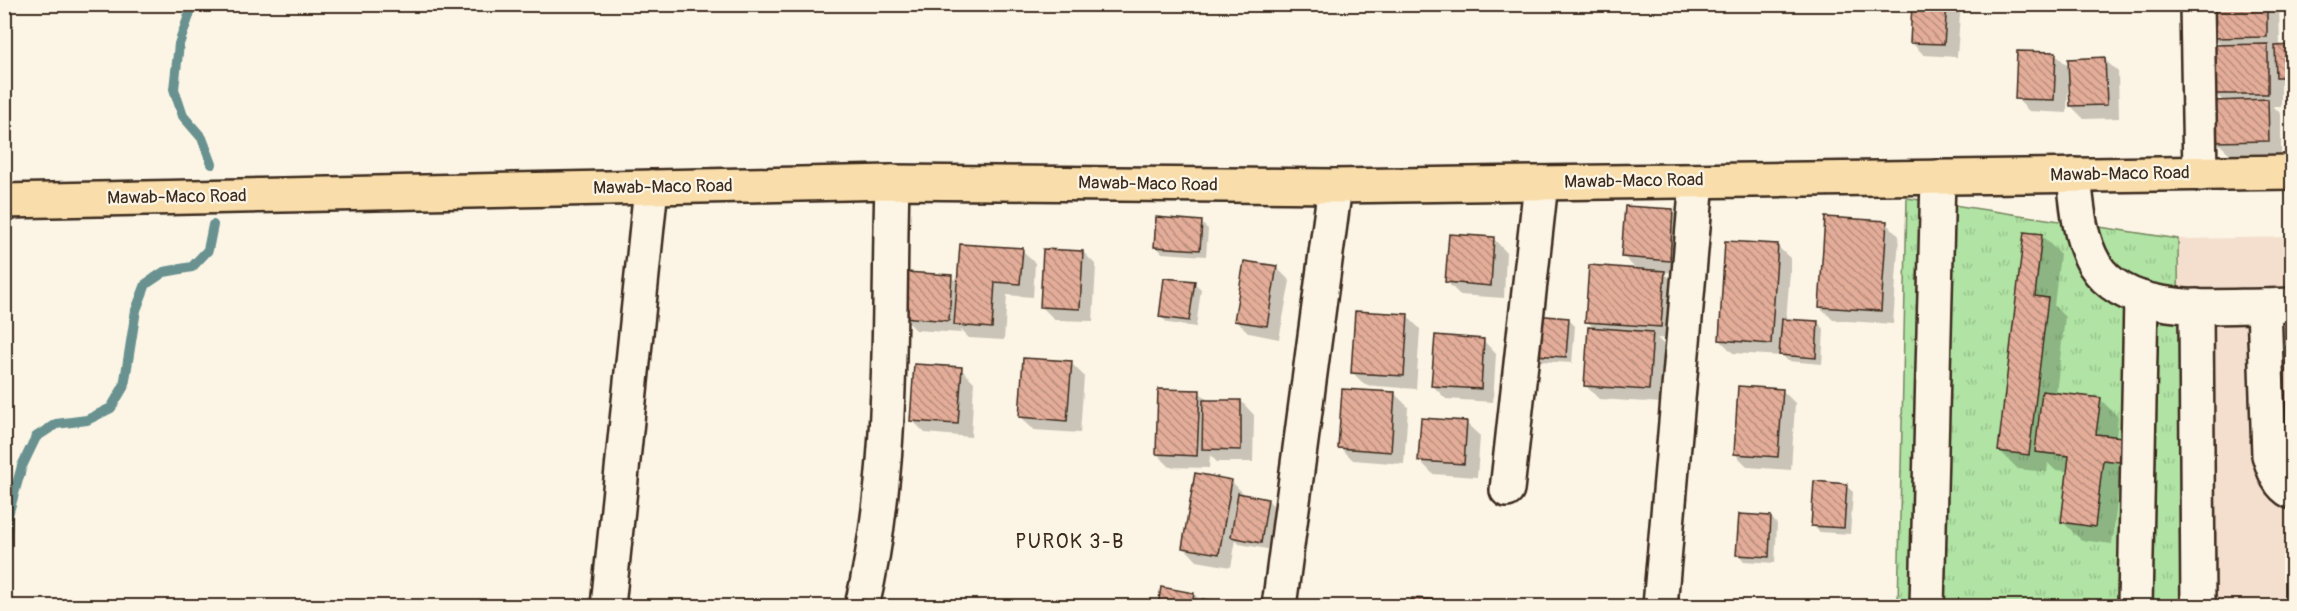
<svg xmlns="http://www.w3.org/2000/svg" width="2297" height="611" viewBox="0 0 2297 611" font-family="Pangolin,sans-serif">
<defs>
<pattern id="grass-tufts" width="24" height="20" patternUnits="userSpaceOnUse" patternTransform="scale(1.5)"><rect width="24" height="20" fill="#b0e3a4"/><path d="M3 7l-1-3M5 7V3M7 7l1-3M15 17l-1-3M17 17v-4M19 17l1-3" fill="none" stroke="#98c38d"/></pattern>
<pattern id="building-back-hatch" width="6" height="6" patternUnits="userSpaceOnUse" patternTransform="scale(1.5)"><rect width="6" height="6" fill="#e3ad99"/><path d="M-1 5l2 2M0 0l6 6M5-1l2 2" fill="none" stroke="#b98d7c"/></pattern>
</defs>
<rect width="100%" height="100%" fill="#fcf5e5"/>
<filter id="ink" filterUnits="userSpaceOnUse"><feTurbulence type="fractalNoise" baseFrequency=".0167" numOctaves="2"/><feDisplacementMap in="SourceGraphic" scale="12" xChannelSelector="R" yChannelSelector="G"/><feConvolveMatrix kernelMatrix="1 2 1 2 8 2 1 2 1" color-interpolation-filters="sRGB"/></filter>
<g filter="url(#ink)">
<!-- built -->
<polygon fill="#f4dfce" points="2292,237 2292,606 2180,606 2178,239"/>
<!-- grass -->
<polygon fill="url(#grass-tufts)" stroke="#768661" stroke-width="1.5" points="1907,198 2178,239 2180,606 1898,606"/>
<!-- shadow -->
<g fill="#0003">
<polygon points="1913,4 1950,4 1960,14 1957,57 1924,55 1911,42"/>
<polygon points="2214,4 2279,4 2280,47 2292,47 2292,83 2284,83 2281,80 2281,106 2273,106 2281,114 2281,153 2230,154 2216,141 2224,102 2216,94 2223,47 2214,38"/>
<polygon points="2055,54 2070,68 2104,59 2118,72 2119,118 2084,119 2071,106 2070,84 2068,84 2067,113 2029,111 2016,98"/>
<polygon points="1672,210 1685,224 1683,273 1663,272 1677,285 1673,339 1657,338 1665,346 1662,403 1599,399 1586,386 1595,329 1587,321 1637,270 1623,256"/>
<polygon points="1886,222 1899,236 1893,324 1833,320 1820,307"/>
<polygon points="1201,223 1208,229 1206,256 1162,253 1156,246"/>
<polygon points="2042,236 2060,254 2054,306 2065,317 2056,394 2100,399 2118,417 2116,438 2146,480 2120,477 2112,544 2081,540 2063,522 2068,471 2055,470 2048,463 2047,472 2018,469 2000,451"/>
<polygon points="1493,238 1506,252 1504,298 1460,295 1447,282"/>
<polygon points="1777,246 1791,259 1786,320 1817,322 1824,329 1822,364 1788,361 1783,356 1733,353 1720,340"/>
<polygon points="1022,250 1035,263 1033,297 1007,295 1004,340 969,338 961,330 961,333 916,330 903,317 951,277 959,284"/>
<polygon points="1083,252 1096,265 1093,321 1055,320 1042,307"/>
<polygon points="1277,268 1290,281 1279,339 1249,333 1236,320"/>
<polygon points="1194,283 1201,289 1196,327 1168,323 1161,317"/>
<polygon points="1407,316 1420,329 1416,389 1365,385 1352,372"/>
<polygon points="1568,319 1575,326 1572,363 1540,361 1533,354"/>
<polygon points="1483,340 1496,354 1493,402 1446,399 1433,386"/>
<polygon points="1071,363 1084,376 1080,433 1034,430 1020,417"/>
<polygon points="961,369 974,382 971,437 925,433 912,420"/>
<polygon points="1782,390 1795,403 1791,470 1748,467 1735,454"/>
<polygon points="1199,392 1209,401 1241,401 1254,415 1253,462 1217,462 1210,455 1209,468 1170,467 1157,454"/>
<polygon points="1395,394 1408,407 1404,464 1353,460 1340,447"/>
<polygon points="1466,423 1480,436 1477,477 1433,474 1420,461"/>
<polygon points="1231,481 1244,494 1268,500 1274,507 1267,549 1239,544 1236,540 1231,567 1197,561 1184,547"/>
<polygon points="1846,486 1853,492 1850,534 1820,532 1813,526"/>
<polygon points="1771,517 1777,524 1775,563 1744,561 1738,554"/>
<polygon points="1162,589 1194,594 1203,603 1203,601 1234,606 1159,606"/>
<polygon points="1413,600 1468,604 1471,606 1413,606"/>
</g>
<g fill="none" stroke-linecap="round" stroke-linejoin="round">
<!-- stream -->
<g stroke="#679190" stroke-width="10">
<polyline points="193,4 179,44 174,89 183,116 202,138 212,164"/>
<polyline points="4,589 8,515 22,466 36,437 56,424 87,420 111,408 124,386 136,310 146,284 164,272 192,267 208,250 213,225"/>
<polyline points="4,590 6,606"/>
</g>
</g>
<!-- building -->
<g fill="url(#building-back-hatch)" stroke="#3b2a1e" stroke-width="1.5">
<polygon points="1912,4 1947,4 1944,44 1910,43"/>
<polygon points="2212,4 2267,4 2267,37 2213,38"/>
<polygon points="2268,44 2268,94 2214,94 2214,45"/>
<polygon points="2292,45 2292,77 2276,77 2275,46"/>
<polygon points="2017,51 2056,52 2054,100 2015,99"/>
<polygon points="2105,57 2107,105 2070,106 2068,59"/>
<polygon points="2268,99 2269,141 2215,142 2214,101"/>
<polygon points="1625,206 1673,209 1670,261 1621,257"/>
<polygon points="1156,217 1202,221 1200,250 1154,247"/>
<polygon points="1825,217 1887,221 1881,311 1819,307"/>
<polygon points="2024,232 2042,234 2035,296 2048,298 2029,455 1998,451"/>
<polygon points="1449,234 1494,237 1491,286 1445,282"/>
<polygon points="1725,241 1778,244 1771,344 1719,340"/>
<polygon points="960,244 1023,248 1020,284 995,282 992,328 954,325"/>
<polygon points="1043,249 1083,251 1080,309 1040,307"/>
<polygon points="1244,261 1277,266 1267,326 1234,321"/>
<polygon points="1589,265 1665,271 1661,327 1585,322"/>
<polygon points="905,272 952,275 949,321 902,317"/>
<polygon points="1164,278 1195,281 1189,321 1159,317"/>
<polygon points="1355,311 1408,314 1404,376 1351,373"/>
<polygon points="1534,315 1569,318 1566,357 1532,355"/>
<polygon points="1782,319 1818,321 1816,358 1779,355"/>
<polygon points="1588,327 1653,332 1649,390 1584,386"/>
<polygon points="1435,335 1484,339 1481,389 1431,386"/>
<polygon points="1023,358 1072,361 1067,421 1019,417"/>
<polygon points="914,364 962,367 958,424 910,421"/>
<polygon points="1738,386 1783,389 1778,457 1734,454"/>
<polygon points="1158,389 1200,390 1197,456 1156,454"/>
<polygon points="1342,389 1395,392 1391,452 1338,448"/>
<polygon points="2042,391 2101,398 2096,434 2131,438 2128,463 2103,460 2095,527 2061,522 2069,456 2035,452"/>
<polygon points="1203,400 1241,400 1241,450 1202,449"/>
<polygon points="1421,418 1467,421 1464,464 1418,461"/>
<polygon points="1195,473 1232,480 1219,554 1182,548"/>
<polygon points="1814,481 1847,484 1844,528 1811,526"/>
<polygon points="1238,493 1268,499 1261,543 1231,537"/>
<polygon points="1739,514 1771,516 1769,557 1736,555"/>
<polygon points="1161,587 1194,593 1192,606 1158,606"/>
<polygon points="1412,598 1468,602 1468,606 1411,606"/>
<polygon points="1202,599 1243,606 1201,606"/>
</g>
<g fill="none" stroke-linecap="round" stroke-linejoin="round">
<!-- minor casing -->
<g stroke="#3b2a1e" stroke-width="38">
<g id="minor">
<polyline points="2197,4 2200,174"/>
<path d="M2074,175C2077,205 2079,238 2095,265C2127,316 2213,306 2264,306"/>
<path d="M2292,305L2264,306L2269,455C2274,470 2278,485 2292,492"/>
<polyline points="2196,306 2198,606"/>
<polyline points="1507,490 1541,183"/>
<polyline points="608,606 651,187"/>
<path d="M862,606C895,469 888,323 892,182"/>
<polyline points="1279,606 1335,186"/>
<polyline points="1660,606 1697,181"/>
<polyline points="1927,606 1938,177"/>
<polyline points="2135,606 2141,298"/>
</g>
</g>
<!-- major casing -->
<g stroke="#3b2a1e" stroke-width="38">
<polyline id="major" points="4,201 892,182 1335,186 2292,172"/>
</g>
<!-- minor -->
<use href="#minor" stroke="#fcf5e5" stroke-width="33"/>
<!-- major -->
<use href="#major" stroke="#f9deab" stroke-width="33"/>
</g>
</g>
<g text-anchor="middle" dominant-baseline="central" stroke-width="4.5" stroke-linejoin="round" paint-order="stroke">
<!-- street labels -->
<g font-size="18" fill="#3b2a1e" stroke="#fcf5e5">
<text transform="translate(2120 174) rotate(-1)">Mawab-Maco Road</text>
<text transform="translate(1634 181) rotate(-1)">Mawab-Maco Road</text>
<text transform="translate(1148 184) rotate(1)">Mawab-Maco Road</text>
<text transform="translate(663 187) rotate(-1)">Mawab-Maco Road</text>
<text transform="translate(177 197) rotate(-1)">Mawab-Maco Road</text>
</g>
<!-- neighbourhood labels -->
<g font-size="20" letter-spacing="1.5" fill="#3b2a1e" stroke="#fcf5e5">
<text x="1070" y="541">PUROK 3-B</text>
</g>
</g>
<!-- margin -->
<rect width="2297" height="611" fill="none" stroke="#fcf5e5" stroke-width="24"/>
<rect x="12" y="12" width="2273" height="587" fill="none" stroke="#3b2a1e" stroke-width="2" filter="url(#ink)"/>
</svg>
